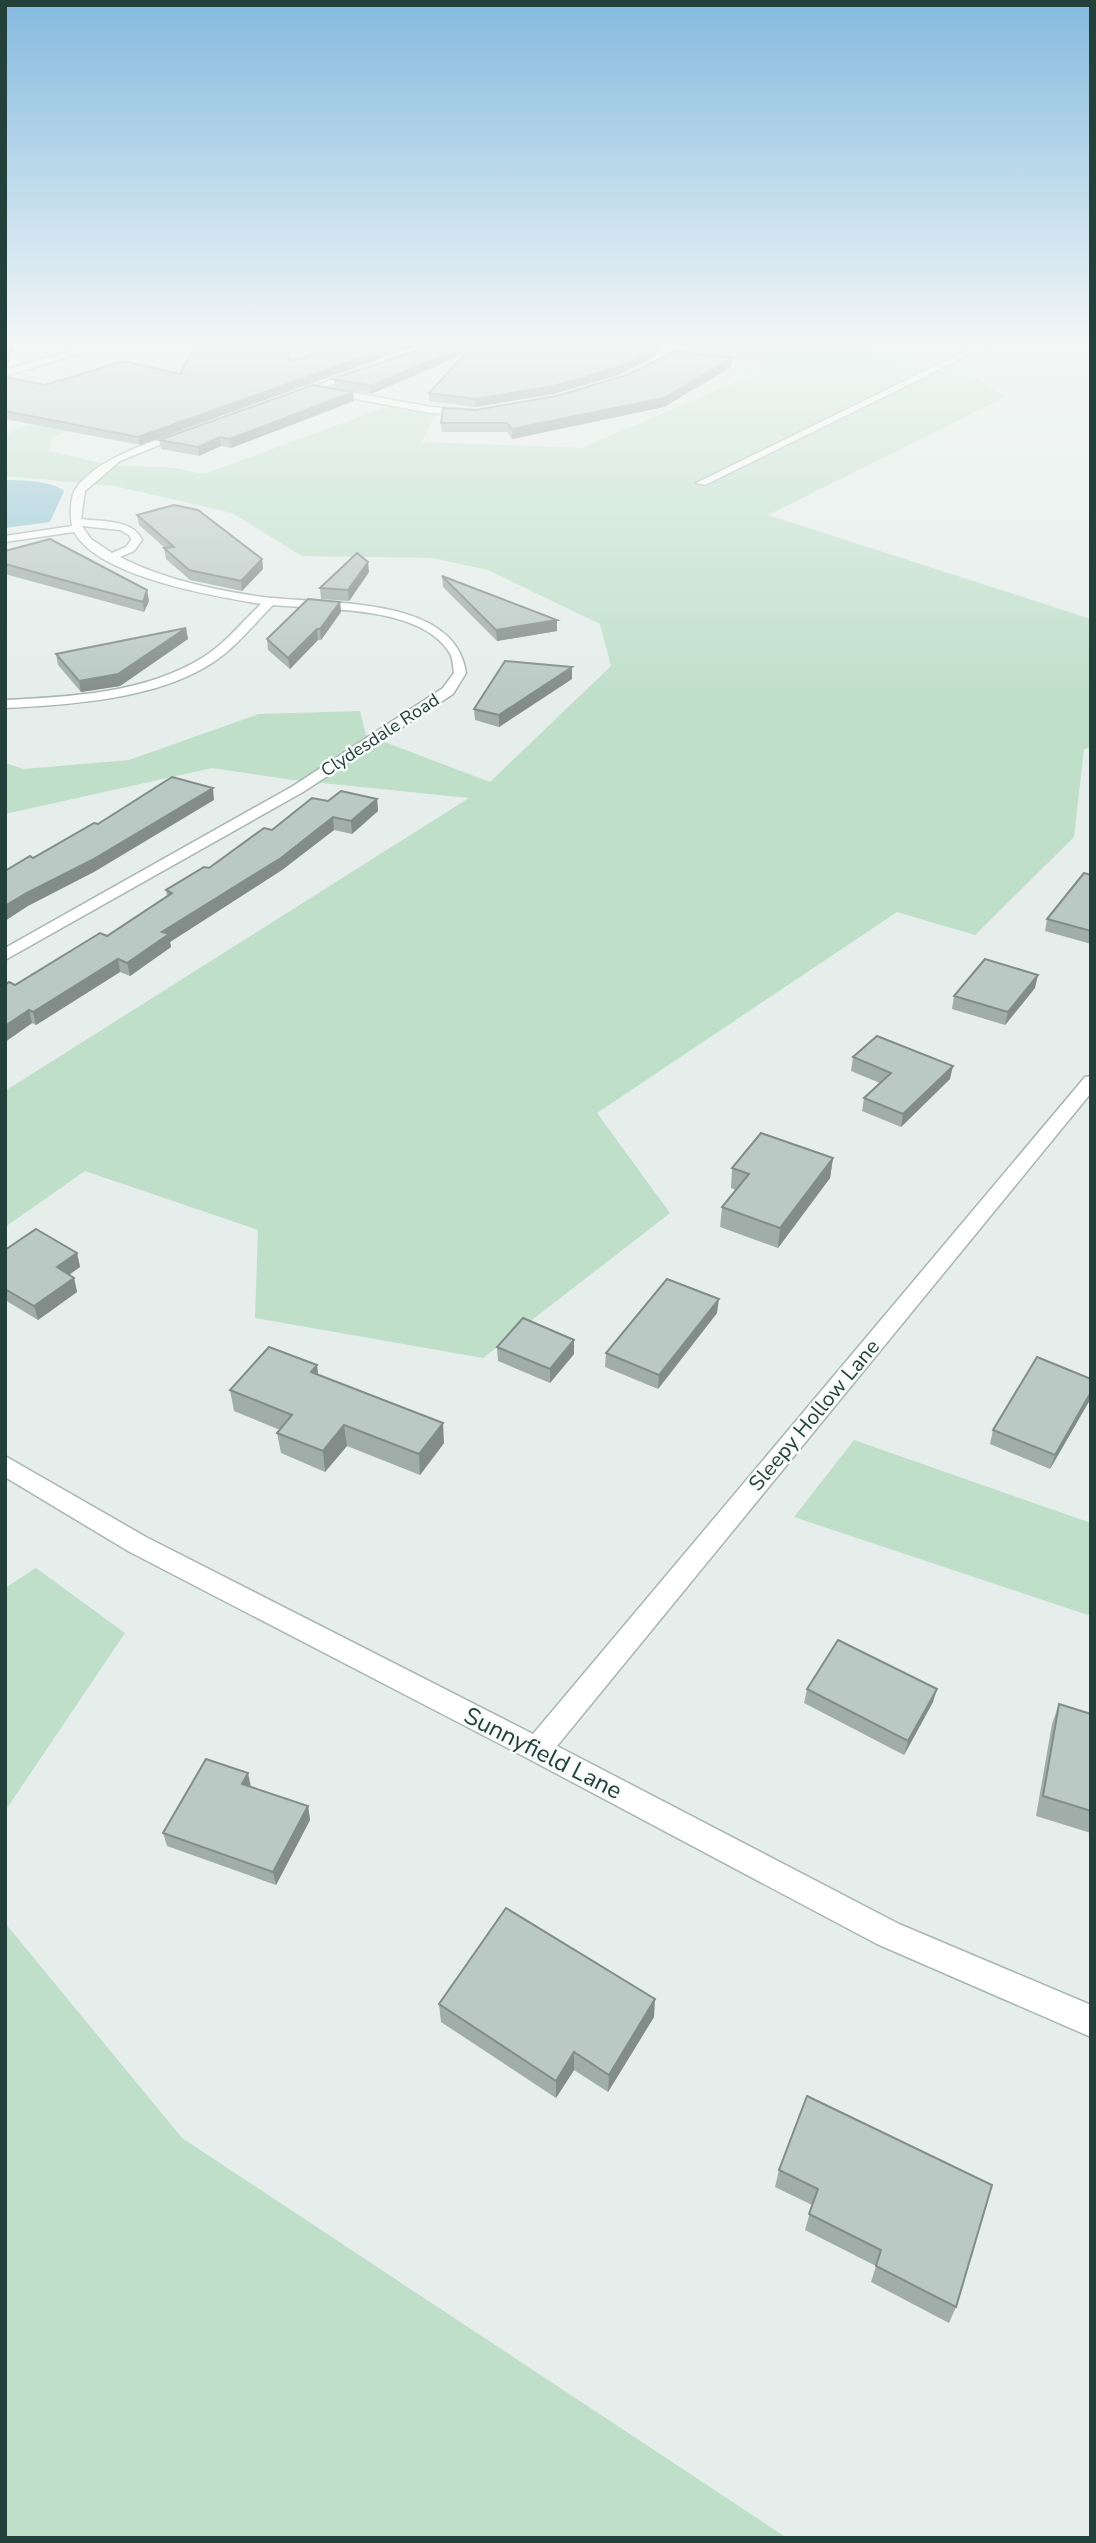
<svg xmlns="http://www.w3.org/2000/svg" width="1096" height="2543" viewBox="0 0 1096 2543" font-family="'Nunito Sans',sans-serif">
<rect width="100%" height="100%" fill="#e5eeeb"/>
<!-- green -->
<g fill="#bfdfc9">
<polygon points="268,343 329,343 52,437 49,451 109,465 176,468 204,474 392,405 436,412 422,442 582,448 769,367 687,349 699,343 828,343 875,349 867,357 978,378 1005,397 768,515 1091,619 1091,747 1084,749 1074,837 975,935 897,912 597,1113 670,1213 483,1358 255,1318 258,1230 85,1171 5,1227 5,1091 469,798 293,780 212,768 5,814 5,763 24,769 129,760 259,714 360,711 366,735 490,782 611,666 600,624 488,570 432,558 302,556 232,513 115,486 5,476 5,435 41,419 134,393"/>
<polygon points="854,1440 1091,1523 1091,1616 794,1517"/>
<polygon points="36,1568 125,1633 5,1811 5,1588"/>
<polygon points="5,1923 182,2138 787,2538 5,2538"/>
</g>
<!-- water -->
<path fill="#8ec3d2" d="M5,480C22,480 52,481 64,491L50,522L5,528Z"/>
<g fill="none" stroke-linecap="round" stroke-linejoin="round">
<!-- minor casing -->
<g stroke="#a7b6b2" stroke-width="3">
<g id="minor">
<polygon points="84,343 94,343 79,354 5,376 5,370 73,350"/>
<polygon points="689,343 700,343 657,366 650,364"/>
<polygon points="982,343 993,343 705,485 696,483"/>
<polygon points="357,370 364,372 297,398 290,396"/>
<polygon points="327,388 431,407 472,410 477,413 472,416 431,413 324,393 323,391"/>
<path d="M181,431L189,433L120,461L85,491L81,519C102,522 133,519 142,540L134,551L120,557C165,580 214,590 263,597C323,605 456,594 466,673L453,694L303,792L5,960V948L293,786L443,688L454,673C453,666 453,658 449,652C420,605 322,610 273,605C254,624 237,646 215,661C160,699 70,705 5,708V700C70,697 145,693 202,658C225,644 242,622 261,604C213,596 99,577 74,532L5,542V536L72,526C70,515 70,497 76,488C97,459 148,443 181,431ZM82,526L120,530L129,535L131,540L126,547L112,553L91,539Z"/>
<polygon points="1091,1076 1091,1093 557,1746 899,1924 1091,2005 1091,2037 877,1944 527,1758 128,1551 5,1477 5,1456 146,1537 533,1734 1085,1077"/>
</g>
</g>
<!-- minor -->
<use href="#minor" fill="#fff" fill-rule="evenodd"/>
</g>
<!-- wall -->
<g fill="#a0ada9">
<polygon points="438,343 659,351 656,353 656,356 619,375 553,394 475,407 429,401 429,393 465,354 371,394 334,387 334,379"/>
<polygon points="415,346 140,445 5,419 5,376 45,385 180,374 292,361 335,349"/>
<polygon points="732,358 731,367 664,407 512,439 507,432 442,432 441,423 475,410 556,396"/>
<polygon points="354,401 231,448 221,446 199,456 161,449 159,440"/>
<polygon points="137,515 262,559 263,569 242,591 190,580 166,559 164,548 165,548 139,525"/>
<polygon points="5,551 147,590 149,601 144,612 5,574"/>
<polygon points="369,572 349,601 321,599 320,588"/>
<polygon points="442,576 557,631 497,641 443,587"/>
<polygon points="340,602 341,612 321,640 318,640 290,669 268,650 267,639"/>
<polygon points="186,628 188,639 120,686 81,692 58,665 56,654"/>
<polygon points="572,679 499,727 475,720 474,709"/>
<polygon points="377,799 378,811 352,834 334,830 282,870 170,942 171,947 130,976 120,972 36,1025 32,1023 5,1042 5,985 15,985 107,936 167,896 166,890 209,868 272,830 328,801"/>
<polygon points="1091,875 1091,944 1045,931 1047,919"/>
<polygon points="1035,988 1005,1025 952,1009 954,996"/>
<polygon points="853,1057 950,1079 901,1127 862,1111 864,1098 880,1083 851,1071"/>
<polygon points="833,1158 830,1178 778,1248 720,1227 722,1207 736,1190 731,1188 732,1168"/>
<polygon points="5,1250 77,1253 80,1267 69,1275 74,1278 77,1292 38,1320 5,1300"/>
<polygon points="717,1313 658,1389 605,1367 606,1353"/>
<polygon points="574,1340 574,1354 550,1383 498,1361 497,1347"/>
<polygon points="317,1365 318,1374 444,1443 420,1475 347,1446 325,1472 281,1453 277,1433 280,1430 234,1411 230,1390"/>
<polygon points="1091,1379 1091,1398 1050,1469 990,1444 993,1430"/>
<polygon points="807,1689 933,1702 904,1755 804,1703"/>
<polygon points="1059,1704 1091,1714 1091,1833 1036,1816 1052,1724"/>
<polygon points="251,1787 308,1806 310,1820 276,1885 167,1846 163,1833"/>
<polygon points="439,2004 654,2017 608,2092 574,2070 556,2098 441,2022"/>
<polygon points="807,2096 956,2307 949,2323 871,2282 876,2266 805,2230 812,2205 775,2187 779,2170"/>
</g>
<!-- shaded-wall -->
<g fill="#828d89">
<polygon points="11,343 15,343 8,366 5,368 5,359"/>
<polygon points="402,343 429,343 415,346 140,445 138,437"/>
<polygon points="473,343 476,343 476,349 371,394 371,386"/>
<polygon points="660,344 659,351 656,353 656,356 619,375 553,394 475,407 475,399 652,348"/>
<polygon points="732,358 731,367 664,407 512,439 512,429"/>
<polygon points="353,392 354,401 231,448 230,439"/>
<polygon points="220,437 221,446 199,456 198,447"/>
<polygon points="262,559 263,569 242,591 241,581"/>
<polygon points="368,562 369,572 349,601 348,590"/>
<polygon points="147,590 149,601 144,612 143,602"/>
<polygon points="340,602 341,612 321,640 320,629"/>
<polygon points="557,620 557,631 497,641 496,630"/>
<polygon points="186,628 188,639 120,686 81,692 79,681"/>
<polygon points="317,629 318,640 290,669 288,658"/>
<polygon points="572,667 572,679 499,727 499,715"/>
<polygon points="213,788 214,800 94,872 28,906 5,921 5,906 25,894"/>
<polygon points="377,799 378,811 352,834 351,821"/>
<polygon points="333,817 334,830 282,870 170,942 171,947 130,976 127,963 162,932"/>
<polygon points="118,959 120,972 36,1025 33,1012"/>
<polygon points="1038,975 1035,988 1005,1025 1008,1012"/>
<polygon points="29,1010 32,1023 5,1042 5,1026"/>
<polygon points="953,1066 950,1079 901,1127 903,1114"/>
<polygon points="833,1158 830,1178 778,1248 780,1228"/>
<polygon points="77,1253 80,1267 60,1281 57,1267"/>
<polygon points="74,1278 77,1292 38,1320 34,1306"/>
<polygon points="719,1299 717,1313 658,1389 659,1375"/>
<polygon points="574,1340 574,1354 550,1383 550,1369"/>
<polygon points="317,1365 319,1385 311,1372"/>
<polygon points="1091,1392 1091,1398 1050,1469 1055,1455"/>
<polygon points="443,1423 444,1443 420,1475 419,1454"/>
<polygon points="344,1425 347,1446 325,1472 323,1451"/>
<polygon points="937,1689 933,1702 904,1755 908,1741"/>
<polygon points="248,1773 251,1787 242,1784"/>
<polygon points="308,1806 310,1820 276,1885 273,1872"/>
<polygon points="655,1999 654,2017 608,2092 609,2075"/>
<polygon points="574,2052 574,2070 556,2098 556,2081"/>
</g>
<!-- building -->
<g fill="#bac9c4" stroke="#828d89" stroke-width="2">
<polygon points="5,343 11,343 7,359 5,359"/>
<polygon points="279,343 292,361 328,348 335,349 350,343 402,343 138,437 5,411 5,377 45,385 124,361 180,374 197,344"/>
<polygon points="438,343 473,343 371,386 334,379"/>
<polygon points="475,343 658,343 660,344 652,348 657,349 619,367 553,386 475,399 429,393"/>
<polygon points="675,351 732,358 664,398 512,429 507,423 441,423 443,408 475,410 556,396 627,375"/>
<polygon points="313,385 353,392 230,439 220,437 198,447 159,440"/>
<polygon points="174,505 198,510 262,559 241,581 189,570 164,548 174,547 137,515"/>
<polygon points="50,539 147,590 143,602 5,564 5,551"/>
<polygon points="357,553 368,562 348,590 320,588"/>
<polygon points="442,576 557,620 496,630"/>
<polygon points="308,599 340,602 320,629 317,629 288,658 267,639"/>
<polygon points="186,628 118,674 79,681 56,654"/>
<polygon points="505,661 572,667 499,715 474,709"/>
<polygon points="172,777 213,788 92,860 25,894 5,906 5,871 30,856 33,858 94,823 98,824"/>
<polygon points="341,791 377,799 351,821 333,817 281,858 162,932 169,934 127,963 118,959 33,1012 29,1010 5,1026 5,985 9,982 15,985 100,933 107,936 172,893 166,890 204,867 209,868 264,828 272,830 312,798 328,801"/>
<polygon points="1084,873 1091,875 1091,931 1047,919"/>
<polygon points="985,959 1038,975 1008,1012 954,996"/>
<polygon points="877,1036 953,1066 903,1114 864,1098 891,1073 853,1057"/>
<polygon points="761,1133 833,1158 780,1228 722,1207 749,1174 732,1168"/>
<polygon points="36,1229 77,1253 57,1267 74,1278 34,1306 5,1289 5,1250"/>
<polygon points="667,1279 719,1299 659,1375 606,1353"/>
<polygon points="523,1318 574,1340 550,1369 497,1347"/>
<polygon points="269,1347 317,1365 311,1372 443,1423 419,1454 344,1425 323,1451 277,1433 292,1415 230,1390"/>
<polygon points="1037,1357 1091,1379 1091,1392 1055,1455 993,1430"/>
<polygon points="838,1640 937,1689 908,1741 807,1689"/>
<polygon points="1059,1704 1091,1714 1091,1811 1043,1796"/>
<polygon points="206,1759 248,1773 242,1784 308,1806 273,1872 163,1833"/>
<polygon points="506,1908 655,1999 609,2075 574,2052 556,2081 439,2004"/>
<polygon points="807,2096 992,2185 956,2307 876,2266 881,2250 809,2214 818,2189 779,2170"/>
</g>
<!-- sky -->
<linearGradient id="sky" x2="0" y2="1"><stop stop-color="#84badf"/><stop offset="0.49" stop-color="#f3f7f6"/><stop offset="1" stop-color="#f3f7f6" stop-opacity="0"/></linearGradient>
<rect width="1096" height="699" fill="url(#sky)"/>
<g text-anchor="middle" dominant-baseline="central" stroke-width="5" stroke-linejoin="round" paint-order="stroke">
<!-- far-street labels -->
<g font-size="18" fill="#24403a" stroke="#f6faf8">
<text transform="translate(380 735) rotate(-33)">Clydesdale Road</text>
</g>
<!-- street labels -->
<g font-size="21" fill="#24403a" stroke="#f6faf8">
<text transform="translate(814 1415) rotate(-50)">Sleepy Hollow Lane</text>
</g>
<!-- near-street labels -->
<g font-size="24" fill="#24403a" stroke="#f6faf8">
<text transform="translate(543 1753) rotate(27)">Sunnyfield Lane</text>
</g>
</g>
<!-- border -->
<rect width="1096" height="2543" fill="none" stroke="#24403a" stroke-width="14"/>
</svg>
